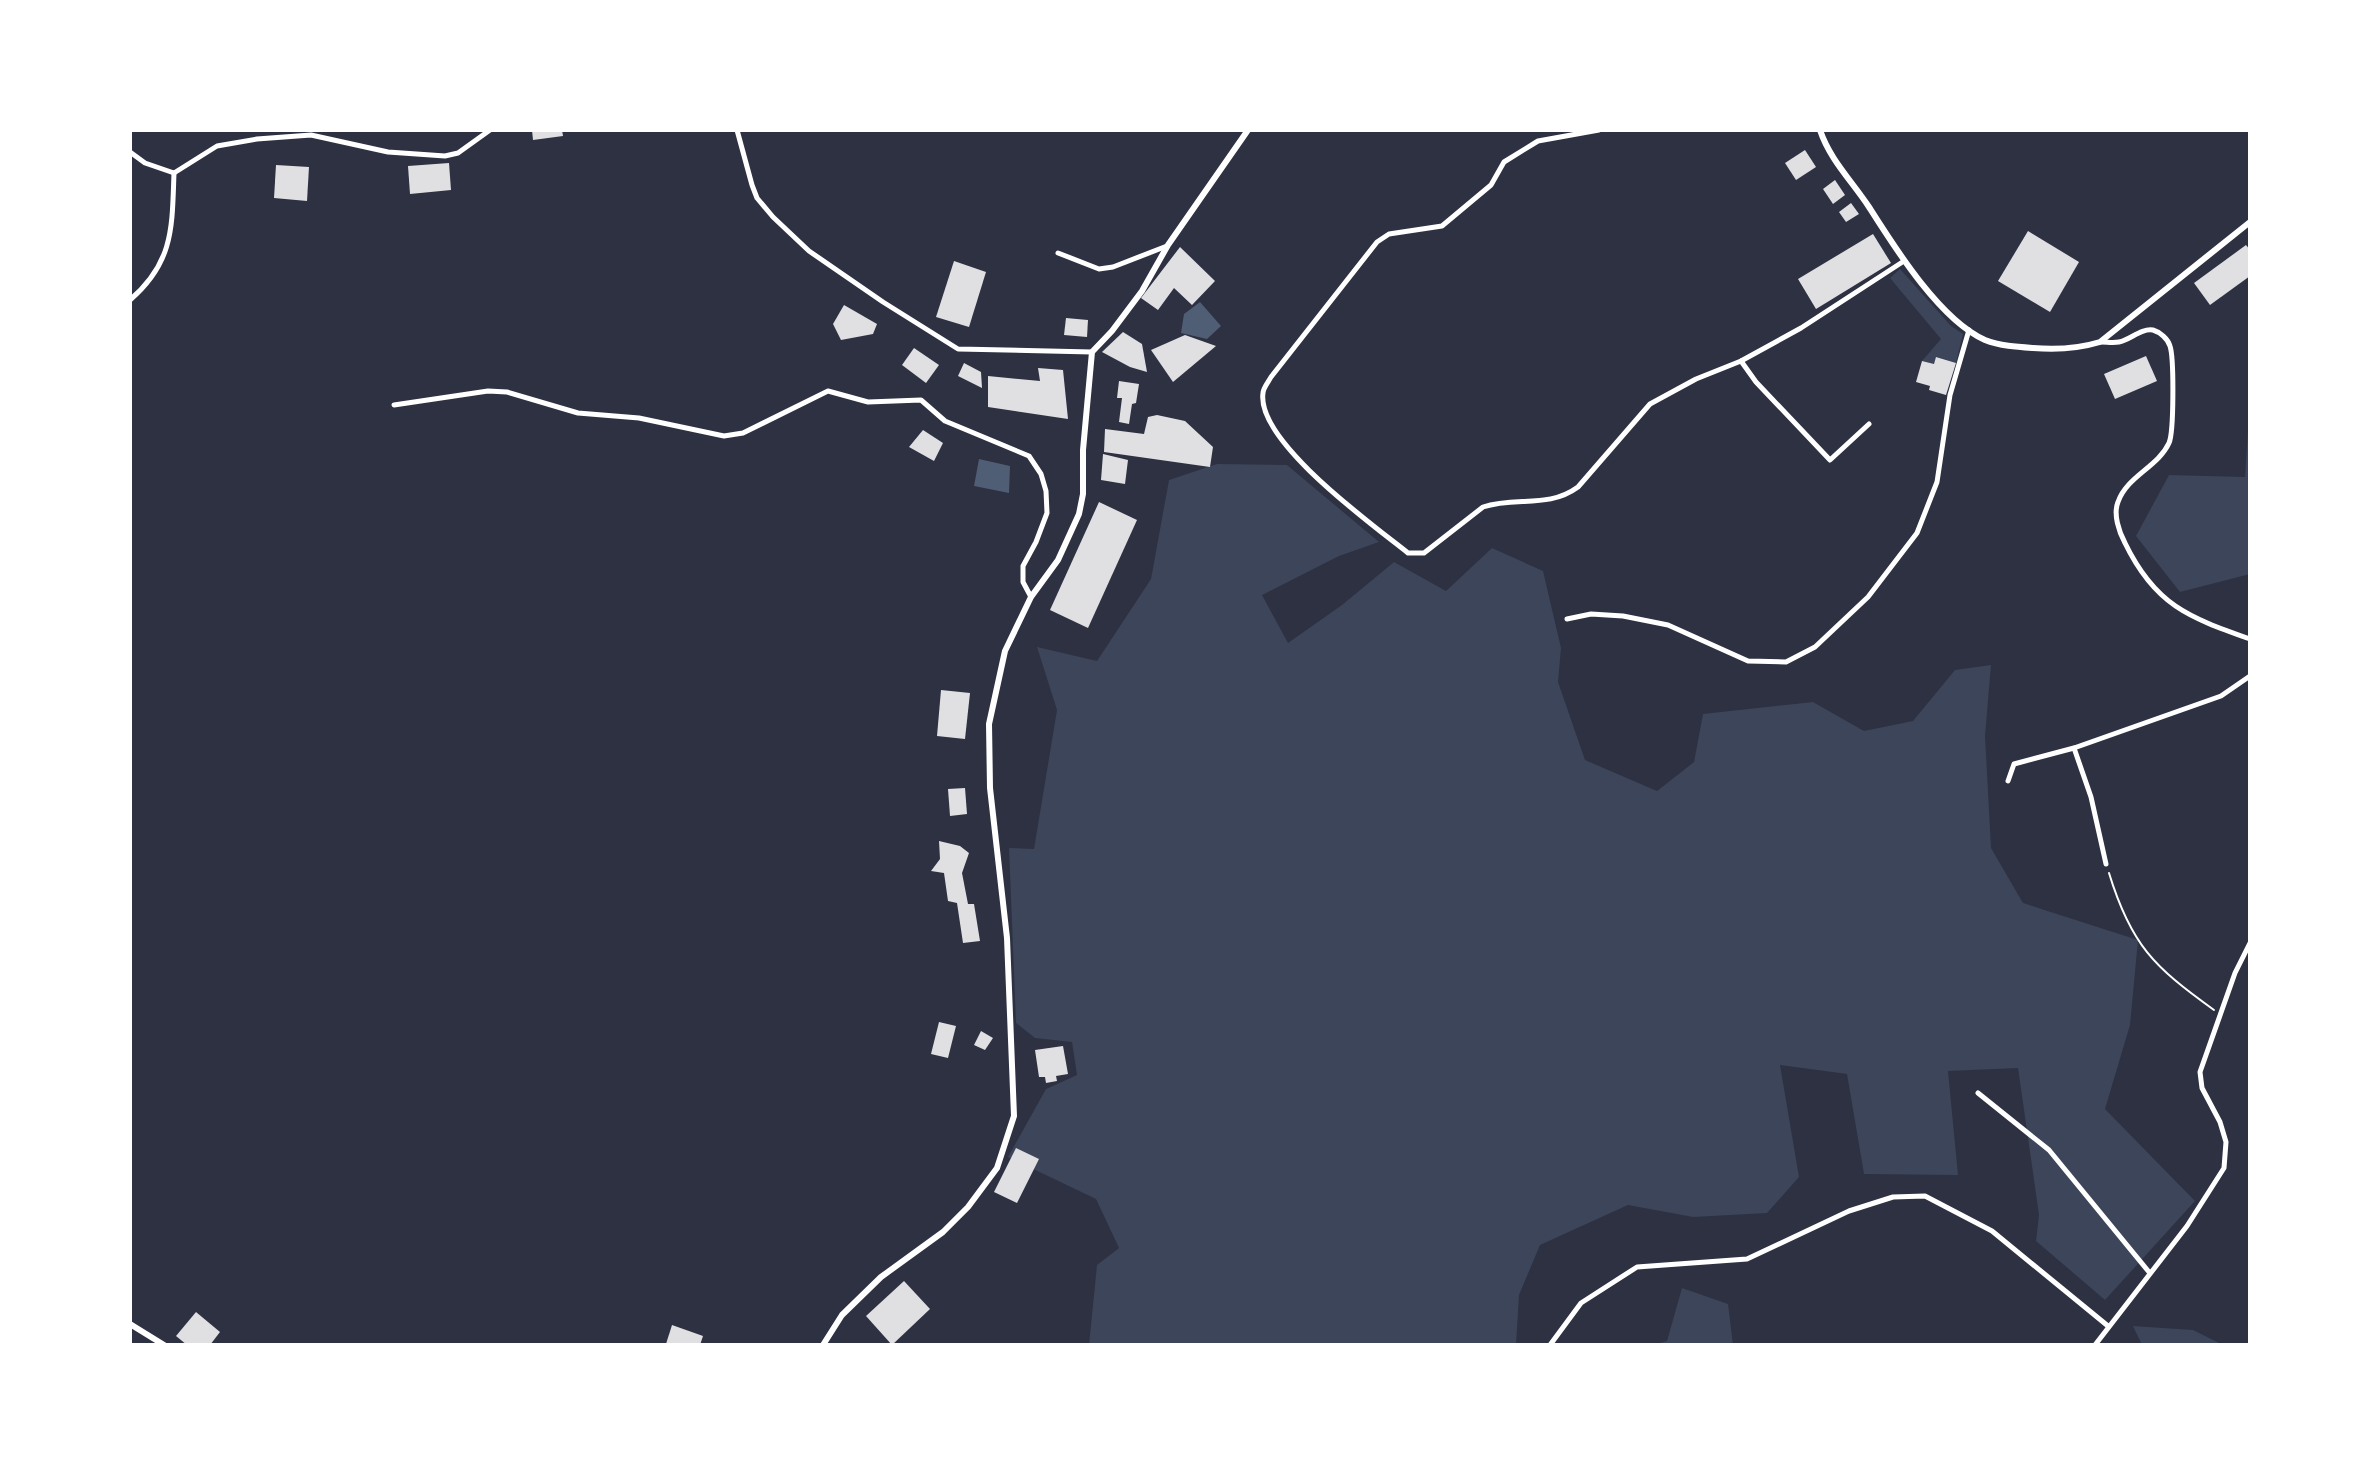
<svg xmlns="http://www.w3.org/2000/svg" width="2380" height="1475" viewBox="0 0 2380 1475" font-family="'Alegreya Sans',sans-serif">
<rect width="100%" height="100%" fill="#2d3142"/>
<!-- green -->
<g fill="#3c4559">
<polygon points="1900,269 1951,326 1963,334 1956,363 1937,357 1934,364 1922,361 1941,339 1890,278"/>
<polygon points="2250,400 2250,574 2180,592 2136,536 2169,475 2245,477"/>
<polygon points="1217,464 1287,465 1379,542 1339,556 1262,595 1288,643 1342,605 1394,562 1446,591 1492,548 1543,571 1561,648 1558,682 1585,760 1657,791 1694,762 1703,714 1813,702 1864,731 1913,721 1955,670 1991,665 1985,736 1991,848 2023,903 2138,940 2130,1025 2105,1109 2195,1201 2105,1300 2036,1241 2039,1215 2018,1068 1948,1071 1958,1175 1864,1174 1847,1074 1780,1065 1799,1177 1767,1213 1693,1217 1628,1205 1540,1245 1519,1295 1516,1345 1089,1345 1097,1265 1119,1248 1096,1199 1008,1157 1046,1089 1077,1075 1072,1042 1035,1038 1016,1023 1009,848 1034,849 1057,710 1037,647 1097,661 1151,579 1169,480"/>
<polygon points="1682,1288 1728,1304 1733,1345 1653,1345 1667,1341"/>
<polygon points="2133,1326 2193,1330 2223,1345 2142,1345"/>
</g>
<!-- water -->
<g fill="#4f5d75">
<polygon points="1200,302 1221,326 1207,339 1181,333 1184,314"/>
<polygon points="979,459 1010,466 1009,493 974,486"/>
</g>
<!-- building -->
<g fill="#e0e0e3">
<polygon points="532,130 562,130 563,136 533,140"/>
<polygon points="1805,150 1816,167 1796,180 1785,163"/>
<polygon points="449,163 451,190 410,194 408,166"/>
<polygon points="276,165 309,167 307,201 274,198"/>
<polygon points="1835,180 1845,195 1833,204 1823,189"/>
<polygon points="1851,203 1859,214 1846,222 1839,212"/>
<polygon points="2028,231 2079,262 2050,312 1998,281"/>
<polygon points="1873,234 1891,263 1816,309 1798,279"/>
<polygon points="2246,245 2250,250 2250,276 2210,305 2194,283"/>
<polygon points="1180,247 1215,281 1192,305 1174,288 1158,310 1141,298"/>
<polygon points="954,261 986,272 969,327 936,317"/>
<polygon points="844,305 877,324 873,334 841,340 833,324"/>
<polygon points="1066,318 1088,320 1087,337 1064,335"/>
<polygon points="1123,332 1142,344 1147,372 1130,367 1102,352"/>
<polygon points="1185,335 1216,346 1173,382 1151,350"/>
<polygon points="914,348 939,365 926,383 902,365"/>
<polygon points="2146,356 2157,381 2115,399 2104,374"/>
<polygon points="1936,357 1956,363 1946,395 1929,390 1930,386 1916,382 1922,361 1934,364"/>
<polygon points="964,363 981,372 982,388 958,376"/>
<polygon points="1038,368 1063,370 1068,419 988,407 988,376 1040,381"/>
<polygon points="1119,381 1139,384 1136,403 1132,404 1129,424 1119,422 1122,398 1117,398"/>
<polygon points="1157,415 1185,421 1213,447 1210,467 1104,452 1105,429 1144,434 1148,417"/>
<polygon points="923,430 943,443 934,461 909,447"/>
<polygon points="1103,454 1128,460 1125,484 1101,480"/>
<polygon points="1099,502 1137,520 1088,628 1050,610"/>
<polygon points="941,690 970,693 965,739 937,736"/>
<polygon points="965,788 967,814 950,816 948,789"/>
<polygon points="939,841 960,846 969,853 962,873 968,904 974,904 980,941 963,943 957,903 948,901 944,873 931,871 940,859"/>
<polygon points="939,1022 956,1026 948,1058 931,1054"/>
<polygon points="981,1031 993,1038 985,1050 974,1045"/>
<polygon points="1063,1046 1068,1074 1056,1076 1057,1081 1046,1083 1045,1077 1039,1077 1035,1050"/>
<polygon points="1016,1148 1039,1159 1017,1203 994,1192"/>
<polygon points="904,1281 930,1309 892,1345 866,1316"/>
<polygon points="196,1312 220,1332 210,1345 187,1345 176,1336"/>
<polygon points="672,1325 703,1336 700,1345 666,1344"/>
</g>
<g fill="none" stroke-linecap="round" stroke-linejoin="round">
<!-- path -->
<path stroke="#fff" stroke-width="2" d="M2109,873C2131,945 2154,967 2214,1010"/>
<!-- minor -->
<g stroke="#fff" stroke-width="5">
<polyline points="737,130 752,185 757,198 773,217 809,251 883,302 958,349 1092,352"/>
<path d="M1599,130L1538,141L1504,162L1491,185L1442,226L1389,234L1377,242L1271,377C1269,381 1263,388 1263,393C1256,441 1373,525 1408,553H1424L1483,507C1516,496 1548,509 1578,487L1650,404L1696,379L1741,361L1801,328L1904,261"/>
<polyline points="130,152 145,163 174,173 217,146 257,139 311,135 388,152 445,156 458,153 490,130"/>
<polyline points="1058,253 1099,269 1113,267 1167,246"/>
<path d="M130,300C174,262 172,227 174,173"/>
<path d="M2101,342C2107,342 2113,343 2119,342C2130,340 2141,328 2153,330C2160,332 2168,339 2170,346C2174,358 2174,432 2169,443C2158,467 2127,476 2118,502C2113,514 2119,532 2125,543C2155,605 2188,617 2250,639"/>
<polyline points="1741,361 1756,382 1830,460 1869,424"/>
<polyline points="394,405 488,391 507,392 578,413 639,418 724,436 743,433 828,391 868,402 921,400 945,421 1029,456 1041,474 1046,491 1047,513 1036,542 1023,566 1023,582 1031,597"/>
<polyline points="1567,619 1591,614 1623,616 1668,625 1748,661 1786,662 1815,647 1868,597 1917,533 1937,482 1950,395 1969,330"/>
<polyline points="2074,748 2091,797 2106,864"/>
<polyline points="2008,781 2014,764 2074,748 2221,696 2250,676"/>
<polyline points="1978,1093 2049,1150 2149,1272"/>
<polyline points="1550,1345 1581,1303 1637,1267 1747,1259 1849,1211 1893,1197 1925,1196 1992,1231 2108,1326"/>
<polyline points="2095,1345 2187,1226 2224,1168 2226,1142 2220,1122 2202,1088 2200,1072 2235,973 2250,943"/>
</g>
<!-- tertiary -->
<g stroke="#fff" stroke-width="6">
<path d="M1820,130C1830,160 1852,181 1869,207C1895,248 1940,320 1985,340C2000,346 2017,347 2033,348C2057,350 2077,349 2100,342L2250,222"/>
<polyline points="130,1324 164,1345"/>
<polyline points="823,1345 842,1315 881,1277 943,1232 968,1207 997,1168 1014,1116 1007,938 990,788 989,724 1005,651 1031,597 1058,560 1079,514 1083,494 1083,450 1092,352 1112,331 1142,291 1168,245 1248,130"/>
</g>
</g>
<!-- border -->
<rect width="2380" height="1475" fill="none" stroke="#ffffff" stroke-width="264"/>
</svg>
